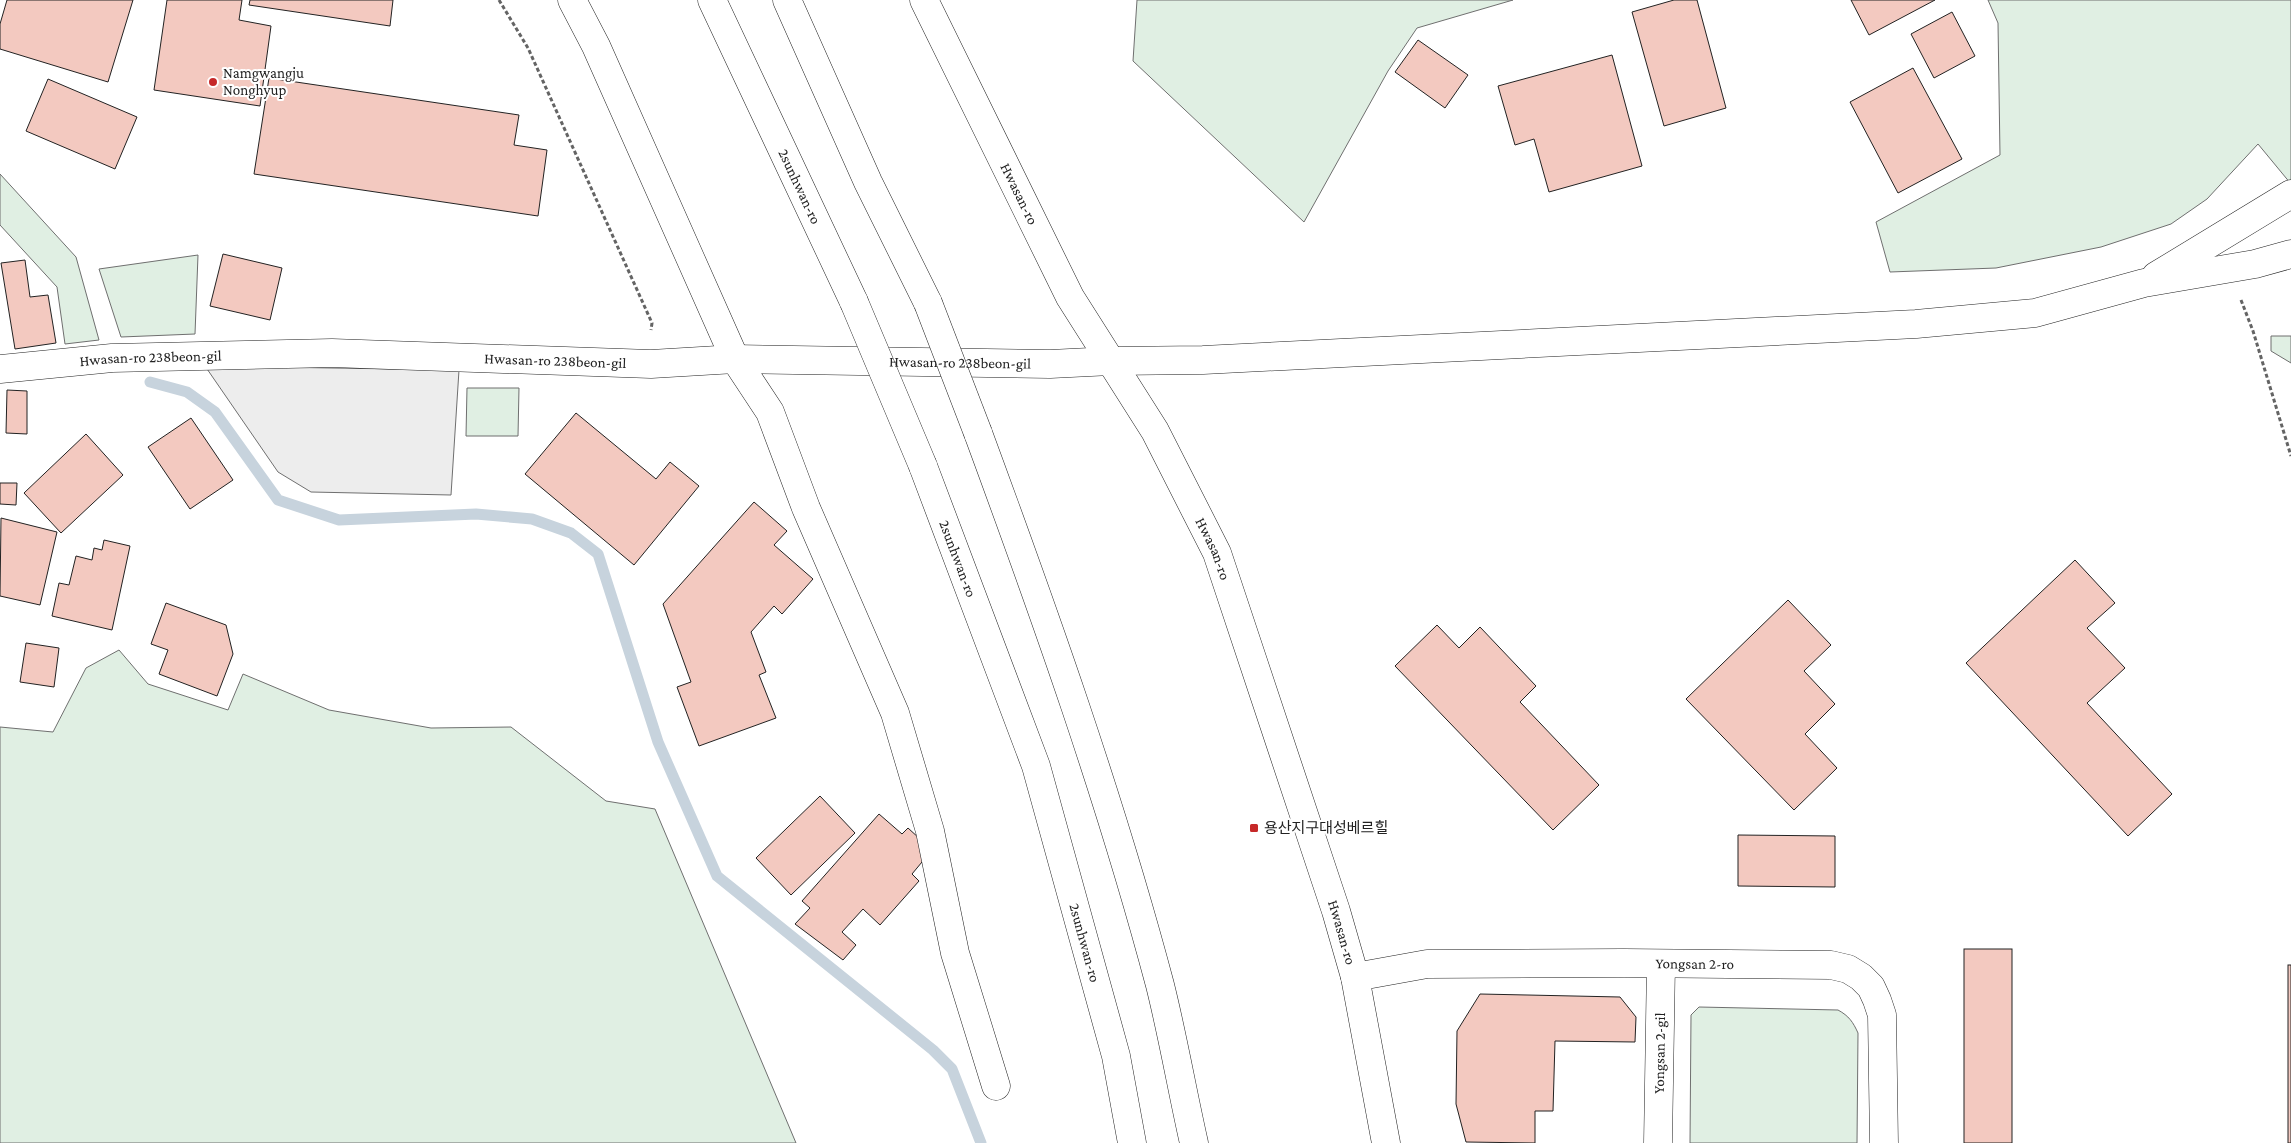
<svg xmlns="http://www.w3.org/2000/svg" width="2291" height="1143" viewBox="0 0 2291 1143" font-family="'Crimson Pro','Noto Sans KR',serif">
<rect width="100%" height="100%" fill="#fff"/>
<!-- green -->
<g fill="#e0efe3" stroke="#6f6f6f">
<polygon points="1137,0 1513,0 1417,28 1388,71 1304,222 1133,61"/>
<polygon points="1988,0 2291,0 2291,184 2258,144 2207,199 2171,224 2101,247 1996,268 1890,272 1876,222 2000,155 1998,23"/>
<polygon points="0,174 76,257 99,340 65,344 57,287 0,225"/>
<polygon points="198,255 195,334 121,337 99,269"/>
<polygon points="2271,336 2291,336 2291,363 2271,351"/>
<polygon points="467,388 519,388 518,436 466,436"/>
<polygon points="119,650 148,684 228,710 243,674 329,710 431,728 511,727 606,801 655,809 796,1143 0,1143 0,727 53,732 86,668"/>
<path d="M1699,1007L1838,1010C1849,1016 1853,1022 1858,1033L1857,1143H1690L1691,1015Z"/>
</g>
<!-- parking -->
<polygon fill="#ededed" stroke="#6f6f6f" points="205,366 459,370 451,495 311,492 278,472"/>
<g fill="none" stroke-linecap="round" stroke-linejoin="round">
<!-- stream -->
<polyline stroke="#c7d3dd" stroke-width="11" points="150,382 187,392 215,412 278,500 339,520 476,514 532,519 571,533 598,554 658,742 717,876 933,1050 952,1069 981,1143"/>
</g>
<!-- building -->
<g fill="#f3c9c0" stroke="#222">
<polygon points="7,0 133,0 108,82 0,49 0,24"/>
<polygon points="167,0 242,0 239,20 271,26 260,106 154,90"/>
<polygon points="250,0 393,0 390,26 249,5"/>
<polygon points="1674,0 1697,0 1726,108 1664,126 1632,12"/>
<polygon points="1851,0 1935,0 1869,35"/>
<polygon points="1952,12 1975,56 1934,78 1911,34"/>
<polygon points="1418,40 1468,75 1445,108 1395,72"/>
<polygon points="1612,55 1642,166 1549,192 1534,139 1515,145 1498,86"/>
<polygon points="1913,68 1962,159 1898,193 1850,102"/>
<polygon points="269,78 519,115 514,145 547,150 538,216 254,174"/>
<polygon points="48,79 137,117 115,169 26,131"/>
<polygon points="223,254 282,268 270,320 210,306"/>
<polygon points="25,260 30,297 48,295 56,343 15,349 1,263"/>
<polygon points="7,390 27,391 27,434 6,433"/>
<polygon points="576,413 656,479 670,462 699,486 634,565 525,474"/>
<polygon points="191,418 233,480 190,509 148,447"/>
<polygon points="86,434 123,475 61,533 24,493"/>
<polygon points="0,483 17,483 16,505 0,504"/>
<polygon points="754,502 787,531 774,545 813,579 782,614 774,606 751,632 766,672 759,675 776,718 699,746 677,687 691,682 663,604"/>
<polygon points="1,518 57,532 40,605 0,596"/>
<polygon points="104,540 130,546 112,630 52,616 59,583 69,585 76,556 92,560 94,548 102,550"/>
<polygon points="2075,560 2115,603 2087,628 2125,668 2087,703 2172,794 2128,836 1966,663"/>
<polygon points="1788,600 1831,645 1804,671 1835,704 1805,734 1837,768 1794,810 1686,699"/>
<polygon points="166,603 226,625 233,654 217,696 159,674 168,650 151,644"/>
<polygon points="1437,625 1459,648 1480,627 1536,686 1520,702 1599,785 1553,830 1395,666"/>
<polygon points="26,643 59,648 54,687 20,682"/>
<polygon points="820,796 855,833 791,895 756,858"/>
<polygon points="879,814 902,834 908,828 932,850 912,874 919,881 880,925 863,909 842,932 856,945 843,960 795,924 810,908 802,901"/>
<polygon points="1738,835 1835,836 1835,887 1738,886"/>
<rect x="1964" y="949" width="48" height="194"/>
<rect x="2288" y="965" width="3" height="178"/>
<polygon points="1480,994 1620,997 1636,1017 1635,1042 1555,1041 1553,1111 1535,1111 1535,1143 1466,1142 1456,1104 1457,1031"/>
</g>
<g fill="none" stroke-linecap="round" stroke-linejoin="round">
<!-- minor casing -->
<g stroke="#222" stroke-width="29">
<g id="minor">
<polyline points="735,359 770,412 806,508 895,713 930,831 955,953 996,1086"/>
<path id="s1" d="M0,369L112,358L332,353L651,364L735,359L1050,364L1111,361"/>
<path id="s2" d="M1355,977L1427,964L1624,963L1831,965L1848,969L1861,977L1871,987L1877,1000L1882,1015L1884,1143"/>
<path id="s3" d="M1658,1143L1661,964"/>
</g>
</g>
<!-- major casing -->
<g stroke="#222" stroke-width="29">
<g id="major">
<path id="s4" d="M924,0L1070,297L1155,431L1217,553L1336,911L1355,977L1386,1143"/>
<polyline points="2156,276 2291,194"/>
<polyline points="1111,361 1203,360 1916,324 2035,313 2144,283 2255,264 2291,254"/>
</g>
</g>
<!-- highway casing -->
<g stroke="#222" stroke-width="29">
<g id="highway">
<polyline points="572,0 596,46 735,359"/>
<path id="s5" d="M712,0L854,302"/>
<polyline points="787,0 868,182 928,303"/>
<path d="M978,433C1045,615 1110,797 1160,985C1173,1037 1182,1090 1194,1143"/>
<path id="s6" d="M923,466L1036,766L1116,1056L1132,1143"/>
</g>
</g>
<!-- path -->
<g stroke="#646464" stroke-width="3" stroke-dasharray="4 2.5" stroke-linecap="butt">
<polyline points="499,0 528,48 652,323 651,330"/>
<polyline points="2241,300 2253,331 2291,456"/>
</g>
<!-- minor -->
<use href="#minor" stroke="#fff" stroke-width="28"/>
<!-- major -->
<use href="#major" stroke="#fff" stroke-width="28"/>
<!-- highway -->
<use href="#highway" stroke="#fff" stroke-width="28"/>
<!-- highway-bridge casing -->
<g stroke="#222" stroke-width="29" stroke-linecap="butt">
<g id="highway-bridge">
<polyline points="854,302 923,466"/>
<polyline points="928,303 978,433"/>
</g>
</g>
<!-- highway-bridge -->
<use href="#highway-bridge" stroke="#fff" stroke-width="28"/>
</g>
<!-- markers -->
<g fill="#c62828" stroke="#fff" stroke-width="2">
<circle cx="213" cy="82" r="5"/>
<rect x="1249" y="823" width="10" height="10" rx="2.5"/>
</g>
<g text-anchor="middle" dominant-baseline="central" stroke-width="4" stroke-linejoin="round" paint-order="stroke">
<!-- poi labels -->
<g font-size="15" fill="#222" stroke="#fff" text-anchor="start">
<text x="223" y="73">Namgwangju<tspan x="223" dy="17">Nonghyup</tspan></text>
<text x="1264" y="828">용산지구대성베르힐</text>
</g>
<!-- street labels -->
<g font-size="15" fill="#222" stroke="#fff">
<text stroke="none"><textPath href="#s5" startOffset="206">2sunhwan-ro</textPath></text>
<text stroke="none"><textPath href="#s4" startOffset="216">Hwasan-ro</textPath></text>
<text stroke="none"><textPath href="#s1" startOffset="151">Hwasan-ro 238beon-gil</textPath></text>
<text stroke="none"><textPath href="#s1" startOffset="556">Hwasan-ro 238beon-gil</textPath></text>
<text stroke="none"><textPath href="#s1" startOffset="961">Hwasan-ro 238beon-gil</textPath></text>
<text stroke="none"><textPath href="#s4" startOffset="621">Hwasan-ro</textPath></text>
<text stroke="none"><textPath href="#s6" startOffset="99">2sunhwan-ro</textPath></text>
<text stroke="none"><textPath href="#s4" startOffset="1026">Hwasan-ro</textPath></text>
<text stroke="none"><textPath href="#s6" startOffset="504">2sunhwan-ro</textPath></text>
<text stroke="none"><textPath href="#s2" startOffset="341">Yongsan 2-ro</textPath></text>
<text stroke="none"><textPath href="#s3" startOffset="90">Yongsan 2-gil</textPath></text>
</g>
</g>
</svg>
